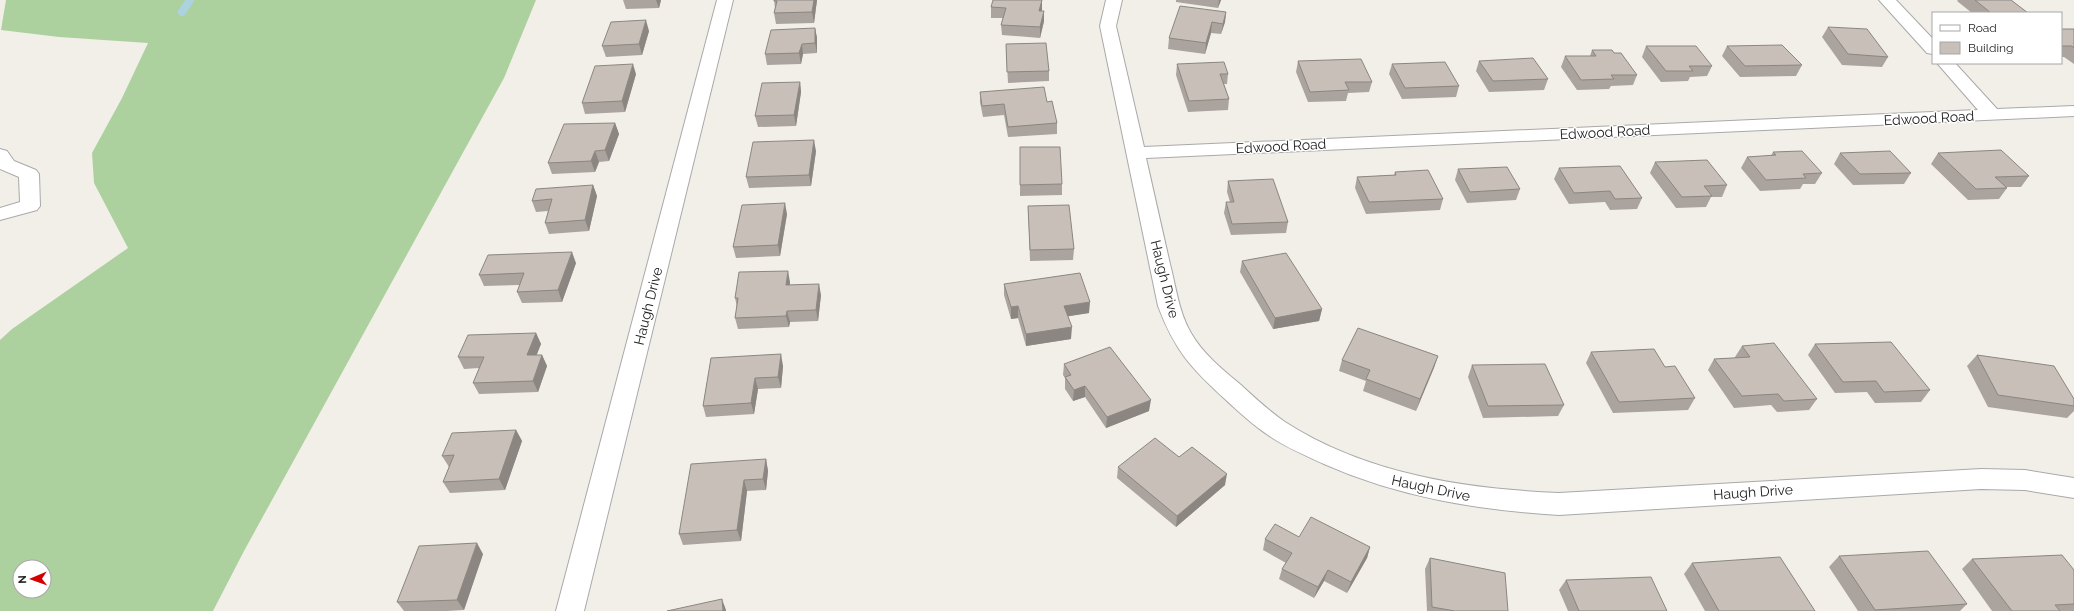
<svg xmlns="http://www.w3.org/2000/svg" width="2074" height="611" viewBox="0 0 2074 611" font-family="Raleway,sans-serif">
<rect width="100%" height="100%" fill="#f2efe9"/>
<!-- forest -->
<path fill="#add19e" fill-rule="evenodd" d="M6,0H536L504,78L244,551L213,611H0V340L12,329L128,248L94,183L92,153L122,98L148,43L59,37L1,30ZM20,567H44V591H20Z"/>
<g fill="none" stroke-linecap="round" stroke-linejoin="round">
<!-- stream -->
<polyline stroke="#aad3df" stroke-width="8" points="182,12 190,0"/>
<!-- minor casing -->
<g stroke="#a9a9a9" stroke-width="2">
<g id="minor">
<polygon points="717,0 733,0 584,611 556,611"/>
<path d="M1106,0H1122L1116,26L1144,147L1978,110L1937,63H1955L1997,109L2074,106V116L1146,158C1154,194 1162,229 1170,264C1176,287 1179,313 1191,333C1203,354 1223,370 1241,385C1255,398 1269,411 1285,422C1366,474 1465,489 1559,493L1981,469L2025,470L2074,478V498L2025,490L1981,489L1559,515C1477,510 1399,497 1324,464C1305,455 1285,447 1268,435C1253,425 1239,412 1226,400C1191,368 1175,351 1158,306L1100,26Z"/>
<polygon points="1879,0 1896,0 1933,39 1933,54 1927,53"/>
<polygon points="0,149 7,151 14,161 36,170 39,174 40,206 37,210 0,220 0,208 20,202 19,177 0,169"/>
</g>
</g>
<!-- minor -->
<use href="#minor" fill="#fff" fill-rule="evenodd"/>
</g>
<!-- wall -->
<g fill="#aba49e">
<polygon points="623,0 661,0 659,8 626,9"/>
<polygon points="774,0 817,0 814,23 776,24 774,13 775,8"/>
<polygon points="1042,0 1041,11 1044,21 1040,38 1002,35 1001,25 1003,18 991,18 991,7"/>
<polygon points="1176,0 1221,0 1218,8 1176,2"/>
<polygon points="1958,0 2011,0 2028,13 1972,13 1957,1"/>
<polygon points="1226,12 1225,22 1221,34 1211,33 1205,54 1168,49 1169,38"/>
<polygon points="1828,27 1888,57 1882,67 1842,65 1822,37"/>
<polygon points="815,28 817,38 817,53 803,54 801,64 767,65 765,54"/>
<polygon points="2061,29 2074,29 2074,64 2064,57 2061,57"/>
<polygon points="649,31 642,55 606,57 602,46"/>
<polygon points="1006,44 1049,71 1049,81 1008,83"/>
<polygon points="1646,46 1712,66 1707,76 1690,77 1688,81 1661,82 1642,57"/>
<polygon points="1727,46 1802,65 1796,76 1740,77 1722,56"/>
<polygon points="1592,50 1614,53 1637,75 1633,85 1611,86 1609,89 1577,90 1561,67 1565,56 1590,56"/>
<polygon points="1298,61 1372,82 1369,92 1348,93 1346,101 1308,102 1296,72"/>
<polygon points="1479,61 1548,79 1544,90 1489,92 1476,71"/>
<polygon points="1177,64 1228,74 1227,84 1224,84 1229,99 1228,110 1188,112 1176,75"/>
<polygon points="1392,64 1459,86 1456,97 1402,99 1389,74"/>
<polygon points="636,74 625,112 585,114 582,103"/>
<polygon points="800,82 801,92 796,126 758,127 755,116"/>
<polygon points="980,92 1047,102 1057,123 1057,134 1008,137 1004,115 983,117 980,102"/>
<polygon points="615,123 619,134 609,161 599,162 595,172 552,174 548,163"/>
<polygon points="1020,147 1062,184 1062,195 1020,196"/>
<polygon points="816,151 811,186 749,188 746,177"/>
<polygon points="1773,152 1822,173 1815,184 1803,184 1800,189 1760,191 1741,168 1747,157 1771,156"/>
<polygon points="1840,153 1911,173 1904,184 1853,185 1834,164"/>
<polygon points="1938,153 2029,176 2021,187 2007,187 2007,188 1999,199 1968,200 1931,164"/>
<polygon points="1655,162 1727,185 1722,197 1711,197 1706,207 1676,208 1650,173"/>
<polygon points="1559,168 1642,198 1637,209 1610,210 1605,202 1569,204 1554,179"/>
<polygon points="1458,169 1520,189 1516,200 1467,203 1455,180"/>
<polygon points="1395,172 1443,199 1440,210 1366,214 1355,188 1357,177 1394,175"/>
<polygon points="1228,181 1288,222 1286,233 1231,235 1224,213 1226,202 1230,202 1227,192"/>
<polygon points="593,185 597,196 589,231 549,234 545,223 548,211 536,212 532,201"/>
<polygon points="1028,206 1074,249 1073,260 1030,261"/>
<polygon points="787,214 780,256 736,258 733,247"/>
<polygon points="1242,261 1322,309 1319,321 1273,329 1240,272"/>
<polygon points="576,263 562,302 522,303 517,292 520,285 484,286 479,275"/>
<polygon points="790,282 790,285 821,295 818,321 790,322 789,327 738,329 735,318 737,307 735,298"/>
<polygon points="1004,284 1089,313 1068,316 1071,339 1026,346 1018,318 1011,319 1004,295"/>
<polygon points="536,333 541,344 536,355 542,355 547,366 538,392 479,394 473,383 479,368 464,369 458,357"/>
<polygon points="1815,344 1930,390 1921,402 1875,403 1867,392 1835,393 1808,355"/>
<polygon points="1742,346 1817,399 1809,410 1777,412 1771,405 1734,408 1708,370 1714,359 1735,358 1735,357"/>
<polygon points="1591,352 1665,367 1695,398 1688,410 1613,413 1586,363"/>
<polygon points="1977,355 2074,399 2074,411 2067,418 1988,407 1967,366"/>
<polygon points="1438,356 1416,411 1363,391 1366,381 1339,371 1342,360"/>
<polygon points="711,358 783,366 781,388 758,389 754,414 706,417 703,406"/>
<polygon points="1064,364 1149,411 1106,428 1085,397 1073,401 1065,389 1065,378 1063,375"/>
<polygon points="1472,365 1564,405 1558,416 1483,418 1468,377"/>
<polygon points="516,430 522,441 505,490 450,493 443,482 449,467 442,456"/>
<polygon points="1179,457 1225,485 1176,527 1117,478 1118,467"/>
<polygon points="766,459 768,471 766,490 747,491 741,541 683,545 679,534"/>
<polygon points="1299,537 1370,547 1367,558 1347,593 1324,581 1314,598 1279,579 1282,569 1286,563 1263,550 1265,539"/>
<polygon points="483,554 464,610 447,611 404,611 397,602"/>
<polygon points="1839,556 1967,604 1960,611 1858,611 1829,567"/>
<polygon points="1430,558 1508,611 1427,611 1425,569"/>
<polygon points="1972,559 2074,570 2074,611 1992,611 1962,569"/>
<polygon points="1692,563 1815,611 1705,611 1684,574"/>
<polygon points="1566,580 1667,611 1568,611 1559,590"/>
</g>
<!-- shaded-wall -->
<g fill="#8b8681">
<polygon points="656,0 661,0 659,8"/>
<polygon points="814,0 817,0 814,23 812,12"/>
<polygon points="1042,0 1042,10 1039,21 1039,11"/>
<polygon points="1219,0 1221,0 1218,8"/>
<polygon points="1044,11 1044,21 1040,38 1040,27"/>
<polygon points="1226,12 1225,22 1221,34 1223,24"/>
<polygon points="646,20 649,31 642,55 639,44"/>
<polygon points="1212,22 1211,33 1205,54 1206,43"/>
<polygon points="815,28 817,38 817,53 815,43"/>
<polygon points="802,44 803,54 801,64 799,53"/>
<polygon points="633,64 636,74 625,112 622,101"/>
<polygon points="800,82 801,92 796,126 794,115"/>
<polygon points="615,123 619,134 609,161 605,150"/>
<polygon points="814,140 816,151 811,186 809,175"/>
<polygon points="595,151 599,162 595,172 591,161"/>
<polygon points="593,185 597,196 589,231 585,220"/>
<polygon points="785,203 787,214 780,256 778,245"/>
<polygon points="572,252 576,263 562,302 558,290"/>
<polygon points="788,271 790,282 788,296 786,285"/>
<polygon points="819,284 821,295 818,321 816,310"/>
<polygon points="1090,302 1089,313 1064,317 1064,306"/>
<polygon points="1018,306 1018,318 1011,319 1011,307"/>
<polygon points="1322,309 1319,321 1273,329 1275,318"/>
<polygon points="787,311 790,322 789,327 786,316"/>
<polygon points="1072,327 1071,339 1026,346 1026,334"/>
<polygon points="536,333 541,344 532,367 527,355"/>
<polygon points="781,354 783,366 781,388 778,377"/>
<polygon points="542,355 547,366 538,392 533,381"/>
<polygon points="1438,356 1434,368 1416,411 1420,399"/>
<polygon points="755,378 758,389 754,414 751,403"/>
<polygon points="1085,386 1085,397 1073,401 1074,390"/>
<polygon points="1151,400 1149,411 1106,428 1107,417"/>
<polygon points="516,430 522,441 505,490 499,479"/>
<polygon points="766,459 768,471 766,490 763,479"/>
<polygon points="1227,474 1225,485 1176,527 1177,516"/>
<polygon points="744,480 747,491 741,541 737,530"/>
<polygon points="477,543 483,554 464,610 457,600"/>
<polygon points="1370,547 1367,558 1347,593 1351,582"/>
<polygon points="1328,570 1324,581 1314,598 1318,587"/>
<polygon points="722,599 726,610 726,611 723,611"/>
</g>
<!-- building -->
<g fill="#c7bfb8" stroke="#8b8681">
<polygon points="774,0 814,0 812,12 774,13 777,1 774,1"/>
<polygon points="993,0 1042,0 1039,11 1044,11 1040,27 1001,25 1006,8 991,7"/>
<polygon points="1975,0 2011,0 2028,13 1991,13"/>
<polygon points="1180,6 1226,12 1223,24 1212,22 1206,43 1169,38"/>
<polygon points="646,20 639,44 602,46 611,22"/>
<polygon points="1828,27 1867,29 1888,57 1848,54"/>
<polygon points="815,28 815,43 802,44 799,53 765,54 771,30"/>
<polygon points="2061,29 2074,29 2074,48 2072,46 2061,46"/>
<polygon points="1046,43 1049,71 1007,72 1006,44"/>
<polygon points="1782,45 1802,65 1745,66 1727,46"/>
<polygon points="1646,46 1696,46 1712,66 1689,66 1693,71 1666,71"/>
<polygon points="1592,50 1612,50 1614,53 1621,53 1637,75 1611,75 1614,79 1581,80 1565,56 1596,56"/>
<polygon points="1533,58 1548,79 1493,81 1479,61"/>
<polygon points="1361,59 1372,82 1345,82 1349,90 1310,92 1298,61"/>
<polygon points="1224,62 1228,74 1220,74 1229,99 1189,101 1177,64"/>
<polygon points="1445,62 1459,86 1405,88 1392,64"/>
<polygon points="633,64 622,101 582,103 595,66"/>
<polygon points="800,82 794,115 755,116 762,83"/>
<polygon points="1044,87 1047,102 1052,101 1057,123 1008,127 1004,104 982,106 980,92"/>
<polygon points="615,123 605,150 595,151 591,161 548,163 564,124"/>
<polygon points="814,140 809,175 746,177 753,142"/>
<polygon points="1020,147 1060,147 1062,184 1020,185"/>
<polygon points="2001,150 2029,176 1995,177 2007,188 1976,189 1938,153"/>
<polygon points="1802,151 1822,173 1803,174 1806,178 1766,180 1747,157 1776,155 1773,152"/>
<polygon points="1890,151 1911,173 1860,174 1840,153"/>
<polygon points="1707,160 1727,185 1704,186 1712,196 1682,197 1655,162"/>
<polygon points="1620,166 1642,198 1615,199 1610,191 1574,193 1559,168"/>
<polygon points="1507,167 1520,189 1470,192 1458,169"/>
<polygon points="1428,170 1443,199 1369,202 1357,177 1396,175 1395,172"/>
<polygon points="1273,179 1288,222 1232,224 1226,202 1234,202 1228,181"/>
<polygon points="593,185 585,220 545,223 552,199 532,201 536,189"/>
<polygon points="785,203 778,245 733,247 742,205"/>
<polygon points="1069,205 1074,249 1030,250 1028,206"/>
<polygon points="572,252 558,290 517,292 524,273 479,275 488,255"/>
<polygon points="1286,253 1322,309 1275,318 1242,261"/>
<polygon points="788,271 786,285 819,284 816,310 787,311 786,316 735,318 738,298 735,298 739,272"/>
<polygon points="1080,273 1090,302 1064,306 1072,327 1026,334 1018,306 1011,307 1004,284"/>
<polygon points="1358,328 1438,356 1420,399 1366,379 1370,370 1342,360"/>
<polygon points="536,333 527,355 542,355 533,381 473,383 484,357 458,357 468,335"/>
<polygon points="1891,342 1930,390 1884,392 1876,381 1843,382 1815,344"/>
<polygon points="1774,343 1817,399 1784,401 1778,394 1742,396 1714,359 1750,357 1742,346"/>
<polygon points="1110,347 1151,400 1107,417 1085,386 1074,390 1065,377 1071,375 1064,364"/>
<polygon points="1654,349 1665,367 1675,366 1695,398 1619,402 1591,352"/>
<polygon points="781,354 778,377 755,378 751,403 703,406 711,358"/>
<polygon points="1977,355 2054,366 2074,399 2074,406 1998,395"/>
<polygon points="1545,364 1564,405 1488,406 1472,365"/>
<polygon points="516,430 499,479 443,482 454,455 442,456 452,433"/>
<polygon points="1155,438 1179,457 1192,447 1227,474 1177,516 1118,467"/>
<polygon points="766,459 763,479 744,480 737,530 679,534 691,464"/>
<polygon points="1311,517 1370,547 1351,582 1328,570 1318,587 1282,569 1292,553 1265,539 1275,524 1299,537"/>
<polygon points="477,543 457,600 397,602 419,546"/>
<polygon points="1928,551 1967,604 1875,610 1839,556"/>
<polygon points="2062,555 2074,570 2074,604 2055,605 2060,611 2012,611 1972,559"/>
<polygon points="1780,557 1815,611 1719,611 1692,563"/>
<polygon points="1430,558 1505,573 1508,611 1455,611 1432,607"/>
<polygon points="1651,577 1667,611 1579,611 1566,580"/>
<polygon points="722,599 723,611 667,611"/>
</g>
<g text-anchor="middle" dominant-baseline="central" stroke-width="3" stroke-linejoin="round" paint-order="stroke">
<!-- street labels -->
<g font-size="14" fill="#222" stroke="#fff">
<text transform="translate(1929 118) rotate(-3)">Edwood Road</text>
<text transform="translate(1605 132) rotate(-3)">Edwood Road</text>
<text transform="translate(1281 146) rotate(-3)">Edwood Road</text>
<text transform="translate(1165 279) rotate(76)">Haugh Drive</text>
<text transform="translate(648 306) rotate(-76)">Haugh Drive</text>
<text transform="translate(1431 488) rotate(12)">Haugh Drive</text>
<text transform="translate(1753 492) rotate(-4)">Haugh Drive</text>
</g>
</g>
<!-- legend -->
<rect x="1932" y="12" width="130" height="52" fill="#ffffff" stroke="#a7a7a7"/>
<rect x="1940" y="25" width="20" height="6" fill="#ffffff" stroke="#a7a7a7"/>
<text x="1968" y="32" font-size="12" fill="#222222">Road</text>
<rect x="1940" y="42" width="20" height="12" fill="#c7bfb8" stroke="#a7a7a7"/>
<text x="1968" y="52" font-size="12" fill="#222222">Building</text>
<!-- north arrow -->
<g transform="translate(32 579) rotate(268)"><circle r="19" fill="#ffffff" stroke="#a7a7a7"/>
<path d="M0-3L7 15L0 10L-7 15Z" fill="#d40000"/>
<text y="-6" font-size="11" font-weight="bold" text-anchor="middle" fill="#222222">N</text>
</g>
</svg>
